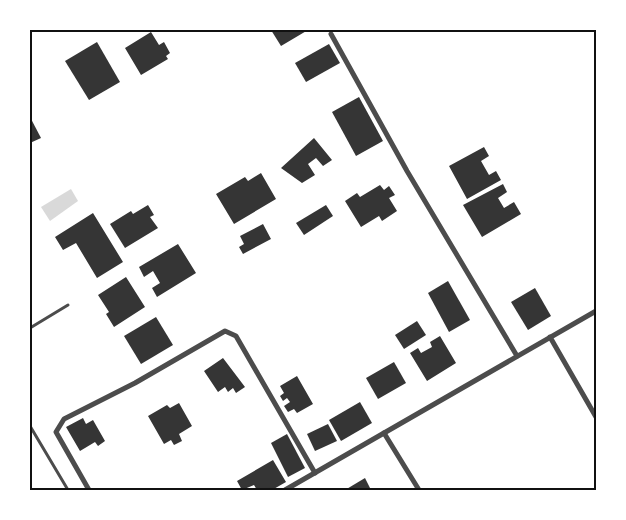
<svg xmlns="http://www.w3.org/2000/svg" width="626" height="520" viewBox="0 0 626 520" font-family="'Libre Baskerville',serif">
<rect width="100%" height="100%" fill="#fff"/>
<!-- water -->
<polygon fill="#d9d9d9" points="71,189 78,201 50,221 41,207"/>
<!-- building -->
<g fill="#353535">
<polygon points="271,30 308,30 281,46"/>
<polygon points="151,32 159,45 164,42 170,53 166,56 168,59 141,75 125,48"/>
<polygon points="97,42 120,82 89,100 65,61"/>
<polygon points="329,44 340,63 306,82 295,63"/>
<polygon points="359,97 383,141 356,156 332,112"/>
<polygon points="30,117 41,138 30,143"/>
<polygon points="314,138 332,160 323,166 316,158 308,164 315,175 302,183 281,168"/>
<polygon points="484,147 489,156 481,161 489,175 496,171 501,180 467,199 449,166"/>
<polygon points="261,173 276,199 234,224 216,194 245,177 248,181"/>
<polygon points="503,184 507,192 498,198 504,208 514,202 521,214 482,237 463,205"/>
<polygon points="380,185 384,190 389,186 395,195 389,198 397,211 382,221 379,216 361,227 345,201 357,193 360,197"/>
<polygon points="148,205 154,215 150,217 158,228 125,248 110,224 131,211 133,214"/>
<polygon points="326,205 333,216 304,235 296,223"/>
<polygon points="93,213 123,262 97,278 76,243 63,250 55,237"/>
<polygon points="263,224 271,239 243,254 239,247 244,244 240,236"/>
<polygon points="178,244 196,273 157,297 152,288 160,283 153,271 144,277 139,267"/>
<polygon points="126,277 145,307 114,327 106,314 109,312 98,295"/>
<polygon points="448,281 470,320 449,332 428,293"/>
<polygon points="535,288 551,316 528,330 511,302"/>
<polygon points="156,317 173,345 141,364 124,336"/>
<polygon points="417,321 426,335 404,349 395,335"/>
<polygon points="440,336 456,363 427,381 410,353 418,348 421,353 432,347 430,342"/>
<polygon points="223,358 245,387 236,393 233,388 228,392 225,387 218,392 204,371"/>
<polygon points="394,362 406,383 378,399 366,378"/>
<polygon points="297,376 313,404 297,413 294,409 288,412 284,406 290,402 287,398 283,401 280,396 284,393 280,386"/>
<polygon points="360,402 372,423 341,441 329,420"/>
<polygon points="179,403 192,426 179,434 182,441 174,445 171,440 164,444 148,416 167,405 170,408"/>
<polygon points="83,418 86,424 93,420 105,441 98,446 95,442 80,451 66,427"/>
<polygon points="328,424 337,441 315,451 307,434"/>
<polygon points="287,434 305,468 288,477 271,443"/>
<polygon points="273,460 286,482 272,490 257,490 254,485 242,490 237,481"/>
<polygon points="365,478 371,490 345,490"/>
</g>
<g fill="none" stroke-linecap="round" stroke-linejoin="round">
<!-- service -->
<g stroke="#4c4c4c" stroke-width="3">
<polyline points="30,328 68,305"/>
<polyline points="30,426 68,490"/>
</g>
<!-- minor -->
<g stroke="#4c4c4c" stroke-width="5">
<polyline points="331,34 407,171 517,356"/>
<polyline points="550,337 596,417"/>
<polyline points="384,433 419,490"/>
<polyline points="89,490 56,432 64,419 135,383 225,331 236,336 315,473"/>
<polyline points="285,490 596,311"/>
</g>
</g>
<!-- border -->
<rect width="626" height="520" fill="none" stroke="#ffffff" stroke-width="62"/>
<rect x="31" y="31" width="564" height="458" fill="none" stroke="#111" stroke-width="2"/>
</svg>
